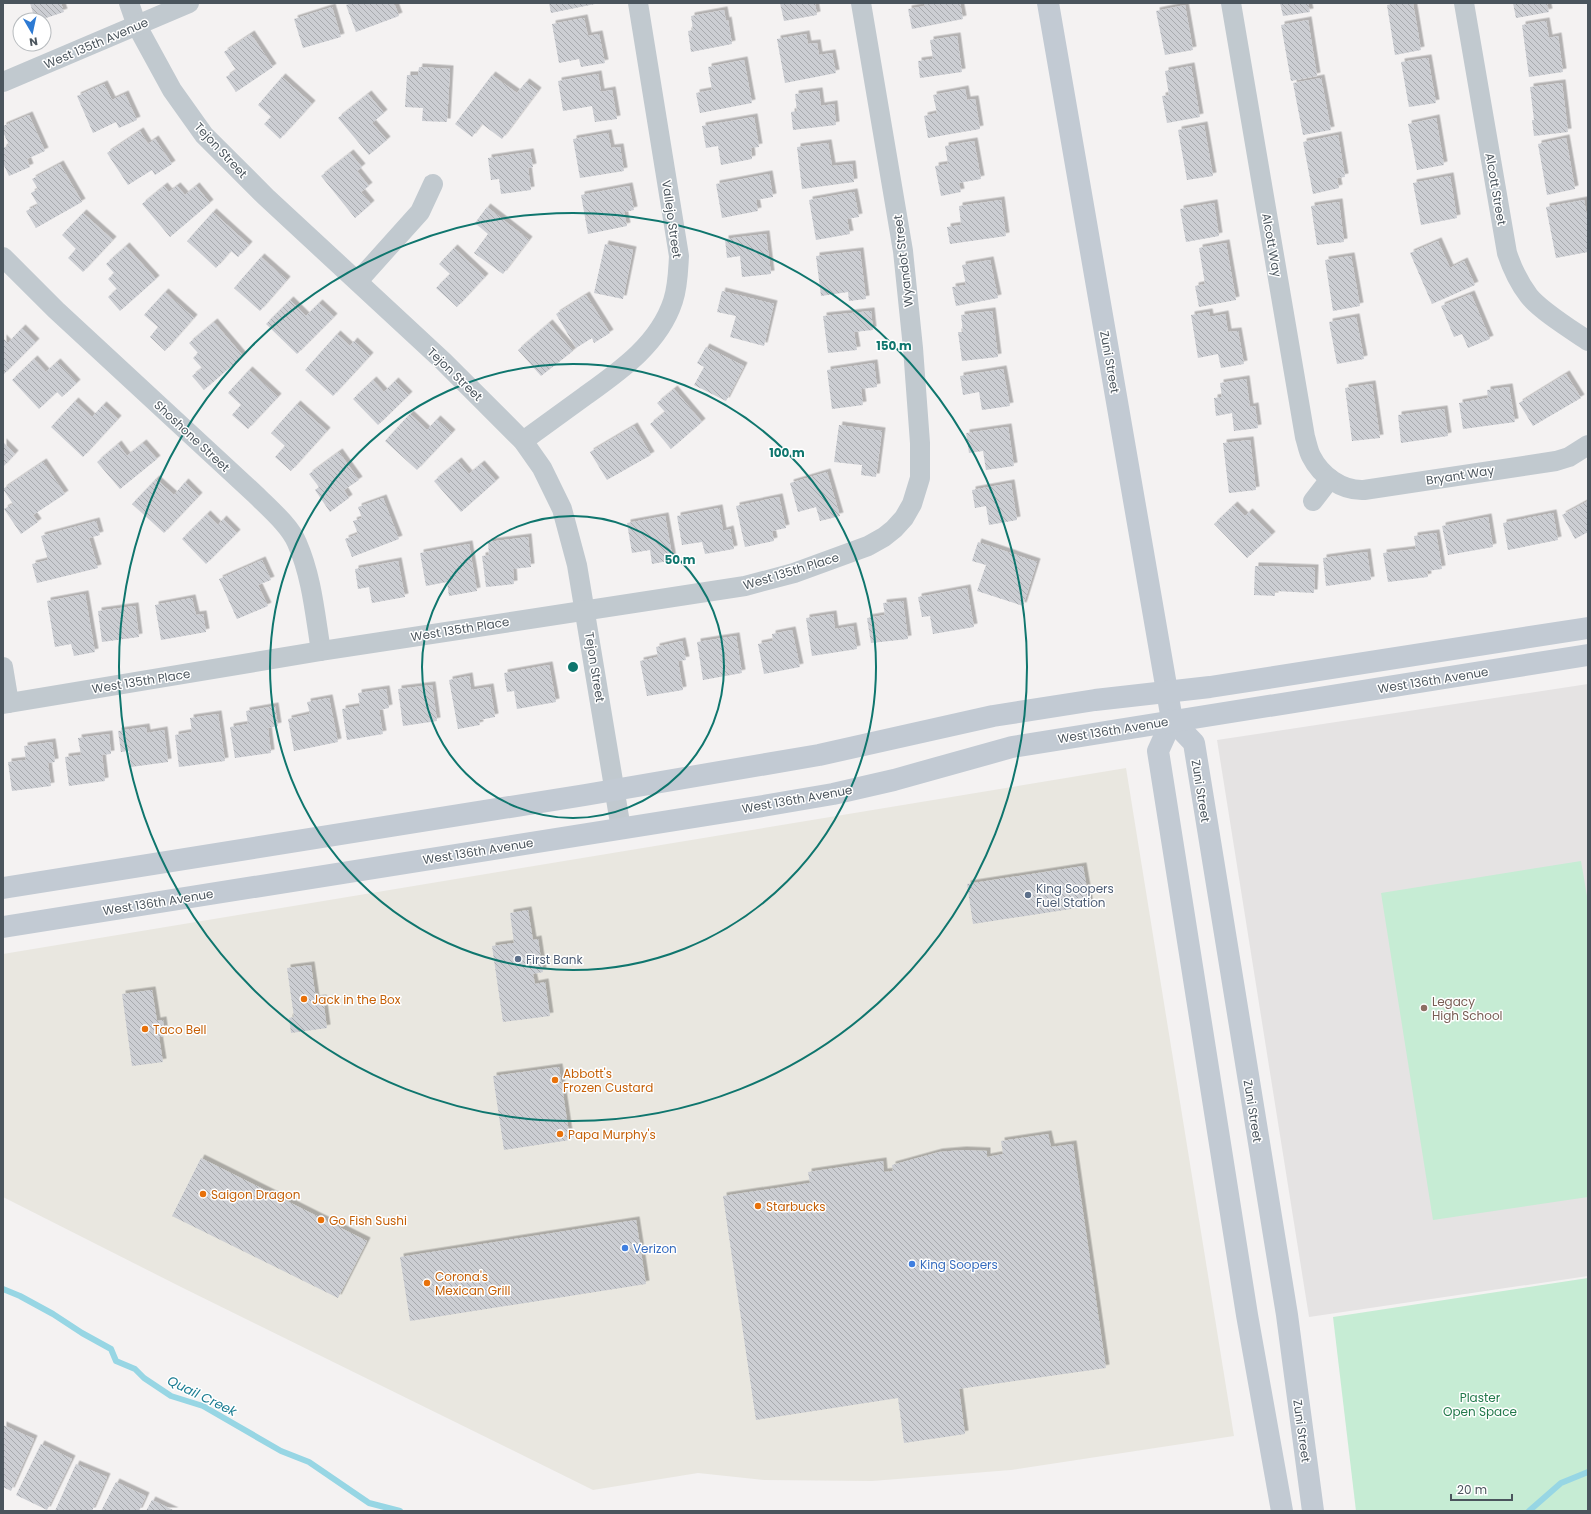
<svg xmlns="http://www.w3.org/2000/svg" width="1591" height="1514" viewBox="0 0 1591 1514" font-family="Poppins,sans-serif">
<defs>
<pattern id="building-back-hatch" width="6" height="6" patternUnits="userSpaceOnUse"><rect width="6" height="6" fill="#ccced3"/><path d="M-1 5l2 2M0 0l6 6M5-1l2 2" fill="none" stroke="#a8aaae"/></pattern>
<filter id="shadow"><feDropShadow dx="3.5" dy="-3.5" stdDeviation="0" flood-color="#0004"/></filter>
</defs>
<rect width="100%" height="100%" fill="#f4f2f2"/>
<!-- commercial -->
<polygon fill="#e9e7e0" points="1126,768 1234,1436 1011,1470 872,1481 764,1480 698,1473 593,1490 181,1287 3,1197 3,954"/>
<!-- education -->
<polygon fill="#e5e3e3" points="1588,684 1588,1276 1309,1317 1217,740"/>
<!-- green -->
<g fill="#c6ecd4">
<polygon points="1581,861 1588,902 1588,1197 1433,1220 1381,893"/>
<polygon points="1588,1278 1588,1511 1356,1511 1333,1317"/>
</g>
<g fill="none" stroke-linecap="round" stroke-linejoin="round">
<!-- stream -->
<g stroke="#97d6e4" stroke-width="6">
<polyline points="3,1289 20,1296 53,1314 82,1333 111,1349 116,1361 135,1369 144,1378 171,1396 203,1406 281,1451 309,1462 369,1503 400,1511"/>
<polyline points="1529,1511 1561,1483 1588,1472"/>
</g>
</g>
<!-- building -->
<g fill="url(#building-back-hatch)" filter="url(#shadow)">
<polygon points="30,3 61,3 64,12 40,20 35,20"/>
<polygon points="352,3 394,3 399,16 356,32 346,5"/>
<polygon points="549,3 595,3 595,4 551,13"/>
<polygon points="780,3 815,3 817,15 784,21"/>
<polygon points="924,3 960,3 963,19 912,29 908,9 925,6"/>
<polygon points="1280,3 1308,3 1310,12 1283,16"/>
<polygon points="1396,3 1413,3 1421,50 1395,55 1387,5"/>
<polygon points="1513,3 1547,3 1549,12 1516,18"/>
<polygon points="1185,5 1193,50 1165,55 1156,11"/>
<polygon points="332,7 341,37 303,48 294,19"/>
<polygon points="724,10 726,21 728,20 732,44 691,52 688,31 693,30 691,16"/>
<polygon points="584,18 588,36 599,34 605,63 581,67 579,59 559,63 552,24"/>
<polygon points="1308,20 1317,76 1291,81 1281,25"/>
<polygon points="1546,21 1549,38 1558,36 1563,72 1529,77 1522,25"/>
<polygon points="251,34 273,67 236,92 226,77 236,70 224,52"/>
<polygon points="806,34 808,44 817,43 819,55 832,53 836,73 785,83 777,39"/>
<polygon points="957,36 962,72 920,78 918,61 933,59 930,40"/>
<polygon points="1428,58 1436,103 1409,107 1401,62"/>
<polygon points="744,60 752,103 700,113 696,93 712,90 708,67"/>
<polygon points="1191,66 1200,117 1167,123 1162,96 1169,95 1165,71"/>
<polygon points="419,67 450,69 447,122 422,121 423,108 405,107 407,75 418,75"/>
<polygon points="598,74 601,92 612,90 617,119 595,122 592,106 563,111 558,81"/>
<polygon points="492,75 517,93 526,82 538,91 502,139 482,124 472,137 455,124"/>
<polygon points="282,77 312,104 280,139 264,124 271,117 258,105"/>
<polygon points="1321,78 1331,130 1303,135 1293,83"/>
<polygon points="1562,83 1568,132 1534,136 1532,120 1534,120 1530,87"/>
<polygon points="104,84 112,100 125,94 137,120 119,128 116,122 93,133 77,96"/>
<polygon points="965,89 967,100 975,99 980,129 928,138 924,116 937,113 933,95"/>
<polygon points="819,91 821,106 834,104 836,125 793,130 791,112 797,111 795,94"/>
<polygon points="368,94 384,113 372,123 387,140 369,155 338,118"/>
<polygon points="29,115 45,151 27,159 30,167 9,176 3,163 3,148 9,145 3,132 3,126"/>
<polygon points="754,117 759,147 751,148 752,159 721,165 718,146 706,148 702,126"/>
<polygon points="1436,118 1444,165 1417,170 1408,124"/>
<polygon points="1204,125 1213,176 1187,180 1178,130"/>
<polygon points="140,131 148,144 155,139 172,164 155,175 152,170 128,185 107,153"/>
<polygon points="608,133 611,148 620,147 624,171 580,178 573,139"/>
<polygon points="1338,135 1345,177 1337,178 1339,188 1313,194 1303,142"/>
<polygon points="1566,138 1575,189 1547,195 1538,144"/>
<polygon points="974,141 981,179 959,183 961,192 941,196 935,166 948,164 945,146"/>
<polygon points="828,143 832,166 852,164 854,182 802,189 797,147"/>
<polygon points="530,152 533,167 528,168 531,190 501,194 499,179 491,180 488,158"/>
<polygon points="350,153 362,167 357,171 369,186 361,192 371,204 355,218 321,176"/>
<polygon points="60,164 82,202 36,228 26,211 38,205 31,193 38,189 32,179"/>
<polygon points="769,174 773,197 756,200 758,211 722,218 716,184"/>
<polygon points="1450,176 1457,218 1421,225 1413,183"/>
<polygon points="164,186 169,192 177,186 185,195 196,186 210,203 170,237 142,204"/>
<polygon points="629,186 634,210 624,212 627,226 588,234 581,195"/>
<polygon points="854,192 859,217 847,219 850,234 816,240 809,200"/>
<polygon points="1001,200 1006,236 950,244 947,227 961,225 959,206"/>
<polygon points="1584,200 1588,222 1588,252 1556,258 1546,207"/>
<polygon points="1339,202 1344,242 1317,245 1311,206"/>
<polygon points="1214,203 1219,236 1186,242 1180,209"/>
<polygon points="487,207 529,240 503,274 474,253 488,234 475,223"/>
<polygon points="213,212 249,245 238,257 231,251 216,268 187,241"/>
<polygon points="83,213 113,240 83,272 68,258 76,249 62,235"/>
<polygon points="766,234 771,274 742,277 740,256 727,258 725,239"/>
<polygon points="1438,241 1450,268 1464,261 1475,285 1432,304 1410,253"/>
<polygon points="1226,243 1236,300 1199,307 1195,286 1205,284 1199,248"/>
<polygon points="605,244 633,250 623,299 594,293"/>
<polygon points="126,246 156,279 120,311 108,297 117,289 108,279 114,273 106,264"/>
<polygon points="454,248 485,277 457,307 436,288 450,274 439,264"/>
<polygon points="860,251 866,299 849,301 848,292 821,296 816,256"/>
<polygon points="1351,256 1360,306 1333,311 1325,260"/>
<polygon points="261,257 287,280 260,311 234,288"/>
<polygon points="990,260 998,298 956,306 952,287 966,285 962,265"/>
<polygon points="722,291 774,304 764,346 730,337 736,316 717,312"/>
<polygon points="165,292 194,318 165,351 150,337 158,327 144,315"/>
<polygon points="1471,294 1490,339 1468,348 1462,334 1454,337 1441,306"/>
<polygon points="586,295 610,333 594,343 592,338 576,348 556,314"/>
<polygon points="290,300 306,316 319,303 334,317 297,354 266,324"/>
<polygon points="871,311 873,330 854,332 857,350 828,353 823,316"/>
<polygon points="992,311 998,357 962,361 958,332 963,332 961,315"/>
<polygon points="1209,312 1210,317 1225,314 1228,332 1238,331 1244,364 1221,368 1218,354 1198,358 1191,315"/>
<polygon points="1356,317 1364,359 1337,364 1329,322"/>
<polygon points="214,322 243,356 204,390 192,376 202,368 193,358 198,353 189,343"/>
<polygon points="549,323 573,351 541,376 518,350"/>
<polygon points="22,328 36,342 3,375 3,338 8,343"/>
<polygon points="337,334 350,346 354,341 370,356 333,396 305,370"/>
<polygon points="706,347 744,366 726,401 694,385 704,367 697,363"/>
<polygon points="34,359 46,372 57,362 77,383 62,397 57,392 39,409 12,380"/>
<polygon points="874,363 877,387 861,389 863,405 832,409 827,370"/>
<polygon points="1003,369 1010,406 982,410 979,392 963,395 960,376"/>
<polygon points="249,370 278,397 248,429 232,415 241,405 228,393"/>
<polygon points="1566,374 1581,398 1533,426 1519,403"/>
<polygon points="1246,379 1250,407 1255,406 1258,428 1234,431 1232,413 1216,416 1214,398 1222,397 1220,383"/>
<polygon points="373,380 384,392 395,381 409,395 378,425 353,399"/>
<polygon points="1372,384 1380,438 1352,441 1345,388"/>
<polygon points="1509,387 1515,422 1463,429 1459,403 1488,398 1487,390"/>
<polygon points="674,389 702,422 671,449 650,424 665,412 657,403"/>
<polygon points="75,401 92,417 103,405 118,419 83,457 51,427"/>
<polygon points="297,404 327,431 291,471 275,457 285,446 271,433"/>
<polygon points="1444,409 1448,436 1401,443 1398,415"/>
<polygon points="410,414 427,430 437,419 452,433 417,470 385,441"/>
<polygon points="839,425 882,431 876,477 861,475 862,465 834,462"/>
<polygon points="634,426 651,455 607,480 590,452"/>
<polygon points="1008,427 1014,466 986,470 983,451 969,453 966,433"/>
<polygon points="1250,440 1256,490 1229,493 1223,443"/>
<polygon points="3,442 15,454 3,467"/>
<polygon points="143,443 157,459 120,489 97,462 118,444 127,456"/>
<polygon points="339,452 359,480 344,490 349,498 330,512 315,490 319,487 309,474"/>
<polygon points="458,461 469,474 481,464 496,481 461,512 434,481"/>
<polygon points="43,462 65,494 33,515 38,522 21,534 4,509 13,504 3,489"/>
<polygon points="827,472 840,516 820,521 816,507 798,512 790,483"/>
<polygon points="156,479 174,495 185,482 199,496 164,533 132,504"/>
<polygon points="1011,483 1017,520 989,525 986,506 975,508 972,490"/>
<polygon points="779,497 786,528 772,531 774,541 745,547 736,506"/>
<polygon points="383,498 399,539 352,557 345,539 358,534 353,521 362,518 358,507"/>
<polygon points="1588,501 1588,532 1575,539 1562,515"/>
<polygon points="1234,505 1245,516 1249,512 1272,535 1247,558 1214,524"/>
<polygon points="719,508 723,531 730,529 734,549 705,554 702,542 682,545 677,516"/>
<polygon points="1553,513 1558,540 1508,550 1503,523"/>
<polygon points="207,514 218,525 223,519 237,533 206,564 182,539"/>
<polygon points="665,516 673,560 652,564 650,550 632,553 627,523"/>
<polygon points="1488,517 1493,547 1448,555 1442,526"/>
<polygon points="96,521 100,535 89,538 98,568 37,583 32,564 48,560 41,536"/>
<polygon points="1436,533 1442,569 1427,571 1428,577 1388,582 1383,553 1416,549 1414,536"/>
<polygon points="528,537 531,567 513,569 514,584 486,587 482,556 489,555 488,542"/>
<polygon points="978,542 1037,562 1023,606 977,591 986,565 972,561"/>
<polygon points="469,544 477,591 449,596 447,582 426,586 420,553"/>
<polygon points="1367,552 1371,580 1326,586 1323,558"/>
<polygon points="262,560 271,580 258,585 268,606 237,619 219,579"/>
<polygon points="398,561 405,597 372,603 369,587 358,589 355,569"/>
<polygon points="1255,566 1315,568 1314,593 1275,591 1275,596 1254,595"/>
<polygon points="967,588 974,627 933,634 930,616 922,617 918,597"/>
<polygon points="85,594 95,652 74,656 71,644 55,647 47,601"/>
<polygon points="192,598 196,615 203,614 206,632 161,640 155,605"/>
<polygon points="903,601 908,639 871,643 867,618 885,615 883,603"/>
<polygon points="135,606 139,637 102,642 98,611"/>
<polygon points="833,614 835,629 853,626 857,649 812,656 806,618"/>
<polygon points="792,630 800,667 764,674 758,644 773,641 772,634"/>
<polygon points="736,636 742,673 703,680 697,642"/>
<polygon points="682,641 686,660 678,661 683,690 647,696 640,661 658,657 656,647"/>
<polygon points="549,665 556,702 517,709 514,691 507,692 504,673"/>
<polygon points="469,676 471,690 490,687 495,717 479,720 480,725 458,729 449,680"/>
<polygon points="432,685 437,721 403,726 398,689"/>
<polygon points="386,689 389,708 379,710 383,734 347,740 342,709 360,706 358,693"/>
<polygon points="329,698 338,742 294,751 288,719 310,714 307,702"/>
<polygon points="275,706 278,726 268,728 271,753 235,758 230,727 248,724 246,711"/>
<polygon points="218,714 225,761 179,767 175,735 192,732 190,718"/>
<polygon points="146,727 147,733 164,730 168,762 131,767 129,751 121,752 118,731"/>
<polygon points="109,734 111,754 102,755 105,781 69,786 65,757 81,755 78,738"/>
<polygon points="52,742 55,762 48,763 51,786 12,791 8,762 26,760 24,746"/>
<polygon points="1083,866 1090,906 973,924 967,884"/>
<polygon points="528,910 533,940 538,939 543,972 533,974 535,984 545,982 550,1016 503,1022 492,946 514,943 510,913"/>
<polygon points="311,965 316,999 323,998 327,1028 291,1033 289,1018 294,1017 287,968"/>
<polygon points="152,990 157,1021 163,1020 165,1036 159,1037 163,1062 132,1066 122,994"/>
<polygon points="559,1067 570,1140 504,1150 493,1076"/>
<polygon points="1048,1134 1051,1147 1073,1144 1106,1368 959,1389 965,1434 904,1443 898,1398 756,1420 723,1196 810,1183 808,1172 883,1161 884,1172 893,1171 892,1165 939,1152 963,1150 987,1151 987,1157 1003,1154 1001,1141"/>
<polygon points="201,1158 367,1241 338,1298 172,1216"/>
<polygon points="636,1220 646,1284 410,1321 400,1257"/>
<polygon points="3,1425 34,1439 11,1491 3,1487"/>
<polygon points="41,1444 72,1459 47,1510 16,1495"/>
<polygon points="76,1464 107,1477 92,1511 55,1511"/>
<polygon points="116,1482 146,1496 139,1511 101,1511"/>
<polygon points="152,1500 175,1511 146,1511"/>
</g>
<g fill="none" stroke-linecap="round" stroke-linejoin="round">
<!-- street -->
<g stroke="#c1c9cf" stroke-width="20">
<polyline points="129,3 137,26 172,90 204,135 266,197 443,361 523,441 542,468 562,509 577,565 621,829"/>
<path d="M1231,3L1305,437C1307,443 1308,450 1311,456C1321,476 1342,491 1364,490L1556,461L1569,457L1588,445"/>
<path d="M1464,3L1507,253C1512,268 1519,283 1529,296C1541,311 1572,330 1588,341"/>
<polyline points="3,82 189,3"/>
<path d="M3,257L56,310L256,495C269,508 290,526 297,543C312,577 315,615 321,651"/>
<polyline points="358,281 420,212 433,184"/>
<path d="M523,441C544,426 564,411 585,396C620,371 659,344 673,301C678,286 678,272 679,256L638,3"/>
<polyline points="1313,501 1330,479"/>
<polyline points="3,667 9,703"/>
<polyline points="3,704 321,651 745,586 794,573 868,546 884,537 894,529 904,518 912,504 920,478 920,443 913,348 903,251 861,3"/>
</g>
<!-- secondary -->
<g stroke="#c2cad3" stroke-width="22">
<polyline points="1048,3 1172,720 1158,751 1247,1315 1282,1511"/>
<polyline points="1172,720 1194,743 1287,1315 1313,1511"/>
<polyline points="3,888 585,795 819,755 993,716 1095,700 1210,687 1588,628"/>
<polyline points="3,927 763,806 833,794 894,780 1012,747 1588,655"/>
</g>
</g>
<!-- distance rings -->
<g fill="none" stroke="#0f766e" stroke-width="2">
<circle cx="573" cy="667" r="151"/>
<circle cx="573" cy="667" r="303"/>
<circle cx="573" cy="667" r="454"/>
</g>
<!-- markers -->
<g fill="#5c6f8a" stroke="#fff" stroke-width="1.5">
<circle cx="1028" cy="895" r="4"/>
<circle cx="518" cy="959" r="4"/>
</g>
<g fill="#e8710a" stroke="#fff" stroke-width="1.5">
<circle cx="304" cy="999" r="4"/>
<circle cx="145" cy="1029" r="4"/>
<circle cx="555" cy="1080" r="4"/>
<circle cx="560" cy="1134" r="4"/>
<circle cx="203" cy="1194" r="4"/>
<circle cx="758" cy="1206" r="4"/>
<circle cx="321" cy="1220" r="4"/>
<circle cx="427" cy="1283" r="4"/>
</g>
<circle fill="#8d6e63" stroke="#fff" stroke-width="1.5" cx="1424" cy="1008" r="4"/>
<g fill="#3f7fe0" stroke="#fff" stroke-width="1.5">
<circle cx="625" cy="1248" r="4"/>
<circle cx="912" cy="1264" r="4"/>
</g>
<g text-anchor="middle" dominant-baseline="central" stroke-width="3" stroke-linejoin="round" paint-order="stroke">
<!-- street labels -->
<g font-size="12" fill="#4b555d" stroke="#fff">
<text transform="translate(96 43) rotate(-23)">West 135th Avenue</text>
<text transform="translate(221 150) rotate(47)">Tejon Street</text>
<text transform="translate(1496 189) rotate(80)">Alcott Street</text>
<text transform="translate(672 219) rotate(82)">Vallejo Street</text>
<text transform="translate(1272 245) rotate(80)">Alcott Way</text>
<text transform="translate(903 261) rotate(-97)">Wyandot Street</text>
<text transform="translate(1110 362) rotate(80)">Zuni Street</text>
<text transform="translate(455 374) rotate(44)">Tejon Street</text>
<text transform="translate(192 436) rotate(43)">Shoshone Street</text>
<text transform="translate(1460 475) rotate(-9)">Bryant Way</text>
<text transform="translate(791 571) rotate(-17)">West 135th Place</text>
<text transform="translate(460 629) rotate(-9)">West 135th Place</text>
<text transform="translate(595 667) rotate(81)">Tejon Street</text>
<text transform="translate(1433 680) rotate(-9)">West 136th Avenue</text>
<text transform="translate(141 681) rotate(-9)">West 135th Place</text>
<text transform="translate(1113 730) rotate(-9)">West 136th Avenue</text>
<text transform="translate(1201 791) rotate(81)">Zuni Street</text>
<text transform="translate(797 799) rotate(-10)">West 136th Avenue</text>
<text transform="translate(478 851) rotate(-9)">West 136th Avenue</text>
<text transform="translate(158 902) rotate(-9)">West 136th Avenue</text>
<text transform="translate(1253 1111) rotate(81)">Zuni Street</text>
<text transform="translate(1302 1431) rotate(82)">Zuni Street</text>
</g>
<!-- service labels -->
<g font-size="12" fill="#4e5e75" stroke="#fff" text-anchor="start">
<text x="1036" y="888">King Soopers<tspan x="1036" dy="14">Fuel Station</tspan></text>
<text x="526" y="959">First Bank</text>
</g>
<!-- food labels -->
<g font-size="12" fill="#c56008" stroke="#fff" text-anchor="start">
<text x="312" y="999">Jack in the Box</text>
<text x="153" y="1029">Taco Bell</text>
<text x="563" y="1073">Abbott's<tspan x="563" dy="14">Frozen Custard</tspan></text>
<text x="568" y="1134">Papa Murphy's</text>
<text x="211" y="1194">Saigon Dragon</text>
<text x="766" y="1206">Starbucks</text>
<text x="329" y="1220">Go Fish Sushi</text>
<text x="435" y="1276">Corona's<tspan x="435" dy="14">Mexican Grill</tspan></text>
</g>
<!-- education labels -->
<g font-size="12" fill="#785e54" stroke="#fff" text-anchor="start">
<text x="1432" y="1001">Legacy<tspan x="1432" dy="14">High School</tspan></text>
</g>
<!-- shop labels -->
<g font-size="12" fill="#366cbe" stroke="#fff" text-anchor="start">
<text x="633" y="1248">Verizon</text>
<text x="920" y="1264">King Soopers</text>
</g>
<!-- park labels -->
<g font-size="12" fill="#22794b" stroke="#fff">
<text x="1480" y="1397">Plaster<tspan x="1480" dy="14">Open Space</tspan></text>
</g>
<!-- water labels -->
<g font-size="13" font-style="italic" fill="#1a7c92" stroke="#fff">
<text transform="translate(202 1396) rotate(26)">Quail Creek</text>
</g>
</g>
<circle cx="573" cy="667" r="6" fill="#0f766e" stroke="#fff" stroke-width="2"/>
<g font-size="12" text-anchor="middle" font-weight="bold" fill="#0f766e" stroke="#fff" stroke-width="3" stroke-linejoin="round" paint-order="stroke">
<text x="894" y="350">150 m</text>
<text x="787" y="457">100 m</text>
<text x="680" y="564">50 m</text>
</g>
<!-- border -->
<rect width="1591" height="1514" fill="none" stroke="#4b555d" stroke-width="8"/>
<!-- north arrow -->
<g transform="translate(32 32) rotate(171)"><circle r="19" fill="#ffffff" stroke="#b7bbbe"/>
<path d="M0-3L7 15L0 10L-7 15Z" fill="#2d7ad3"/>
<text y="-6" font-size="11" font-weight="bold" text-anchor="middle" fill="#4b555d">N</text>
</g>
<!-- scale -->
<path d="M1451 1494v6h61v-6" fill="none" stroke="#4b555d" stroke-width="2"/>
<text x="1457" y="1494" font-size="12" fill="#4b555d" stroke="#ffffff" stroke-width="3" paint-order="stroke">20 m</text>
</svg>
